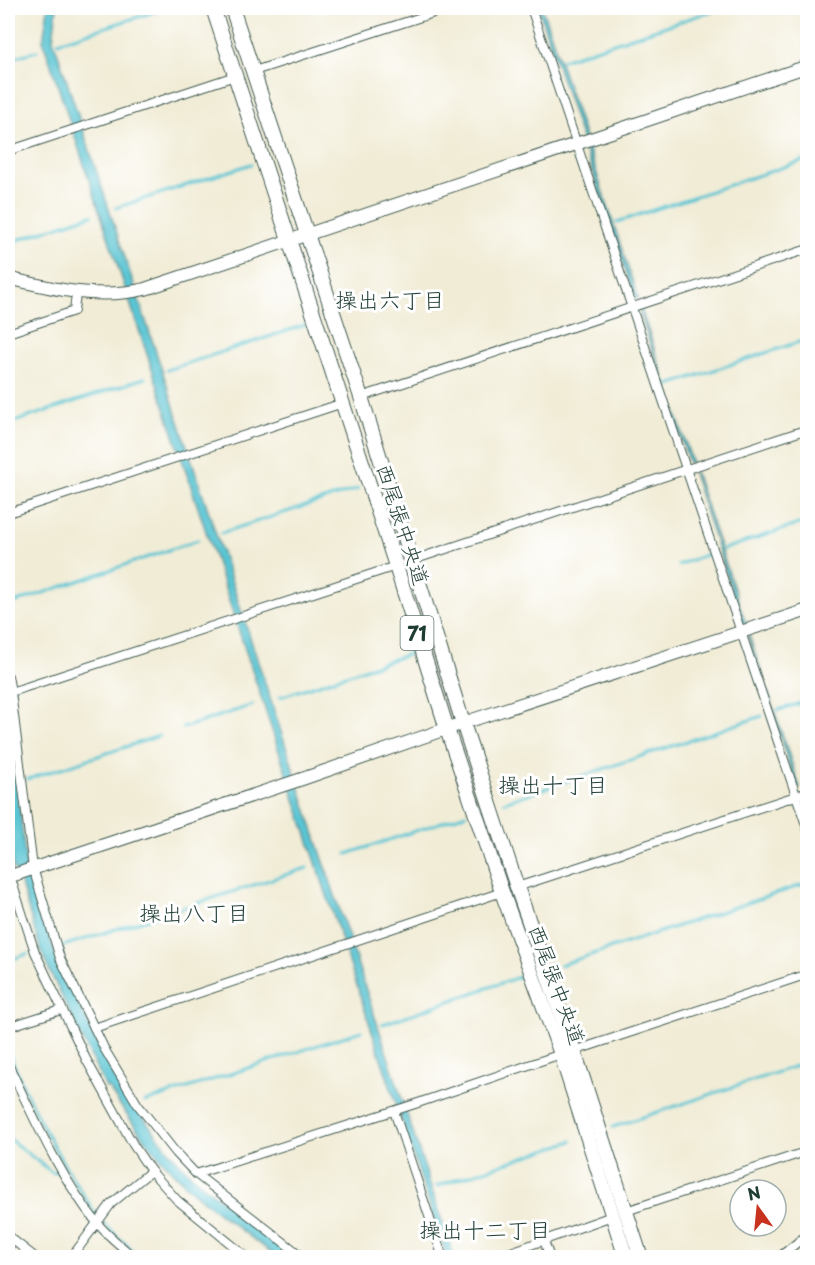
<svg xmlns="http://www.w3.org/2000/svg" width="815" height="1265" viewBox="0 0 815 1265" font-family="'Playpen Sans','Klee One',sans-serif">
<rect width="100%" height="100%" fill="#fff"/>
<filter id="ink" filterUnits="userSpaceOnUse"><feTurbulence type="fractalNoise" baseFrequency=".0167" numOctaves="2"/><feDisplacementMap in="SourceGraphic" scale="12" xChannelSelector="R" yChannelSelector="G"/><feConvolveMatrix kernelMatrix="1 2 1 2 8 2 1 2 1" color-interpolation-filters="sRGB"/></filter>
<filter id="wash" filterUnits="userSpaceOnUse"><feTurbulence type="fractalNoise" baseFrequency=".008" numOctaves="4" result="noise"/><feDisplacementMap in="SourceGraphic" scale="24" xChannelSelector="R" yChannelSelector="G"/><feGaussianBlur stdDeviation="1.35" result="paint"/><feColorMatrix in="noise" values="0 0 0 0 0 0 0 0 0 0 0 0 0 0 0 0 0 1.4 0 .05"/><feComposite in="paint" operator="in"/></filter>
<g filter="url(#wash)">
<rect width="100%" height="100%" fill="#f1ecd6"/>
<!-- water -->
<g fill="#5ac5d3" stroke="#3c8184" stroke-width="1.5">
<polygon points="48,8 57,8 53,39 454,1257 447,1257 43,41"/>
<polygon points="538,8 542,8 638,298 635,299"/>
<polygon points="641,309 692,462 689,463 639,310"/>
<polygon points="695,472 746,624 743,625 693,473"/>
<polygon points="747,635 749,635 800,788 797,789"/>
<path d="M8,701L27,874L30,876L58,963L115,1078L132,1103L174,1157L196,1180L294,1257H277C247,1234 214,1212 186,1185C156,1157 130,1121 108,1087L106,1088L47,966L40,948L19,878L13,867L8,812Z"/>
</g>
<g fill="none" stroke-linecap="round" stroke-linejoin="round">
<!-- stream -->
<g stroke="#5ac5d3" stroke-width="3">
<polyline points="58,42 167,8"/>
<polyline points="8,59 37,51"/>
<polyline points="562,60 721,8"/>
<polyline points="116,208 251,164"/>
<polyline points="617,222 808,159"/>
<polyline points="8,243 92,215"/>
<polyline points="167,370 305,325"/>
<polyline points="669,385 808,339"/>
<polyline points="8,424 145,378"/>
<polyline points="221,533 358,489"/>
<polyline points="724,549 808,521"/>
<polyline points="678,565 708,554"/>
<polyline points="8,605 198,540"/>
<polyline points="280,697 412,653"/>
<polyline points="778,710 808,701"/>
<polyline points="183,728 253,705"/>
<polyline points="28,779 159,736"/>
<polyline points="504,802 762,716"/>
<polyline points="347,854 466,814"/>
<polyline points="63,946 307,868"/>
<polyline points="8,961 27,954"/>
<polyline points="560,965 808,883"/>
<polyline points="383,1024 519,977"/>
<path d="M8,1050C31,1109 62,1165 98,1217"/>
<polyline points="145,1102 361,1031"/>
<polyline points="613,1127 808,1062"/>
<polyline points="8,1138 53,1173 57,1172"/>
<polyline points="437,1186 572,1141"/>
<polyline points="103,1223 141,1258"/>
<polyline points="761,1258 769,1254"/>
</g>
</g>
</g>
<g filter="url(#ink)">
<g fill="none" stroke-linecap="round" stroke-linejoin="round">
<!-- street casing -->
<g stroke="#3e574c" stroke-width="10">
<g id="street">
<polyline points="531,8 808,831"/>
<polyline points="254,71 449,8"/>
<polyline points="8,151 235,76"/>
<polyline points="8,333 74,311 76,294"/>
<polyline points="361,397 808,249"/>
<polyline points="8,513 343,403"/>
<polyline points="413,560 808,429"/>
<polyline points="8,676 11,692"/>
<polyline points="8,857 10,876 35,952 87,1061 134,1146 151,1171 177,1200 248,1258"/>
<polyline points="517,887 808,792"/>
<polyline points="8,1027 61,1010"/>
<polyline points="94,1028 502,892"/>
<polyline points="574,1051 808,974"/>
<path d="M8,1064C34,1118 59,1176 97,1223C108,1236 122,1247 135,1258"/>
<polyline points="394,1111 443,1258"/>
<polyline points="196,1174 415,1104 561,1054"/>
<polyline points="626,1211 808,1151"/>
<polyline points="8,1236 36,1258"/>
<polyline points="544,1241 550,1258"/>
<polyline points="71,1258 111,1204 151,1171"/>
<polyline points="304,1258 196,1174 176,1153 138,1105 105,1050 60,958 33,868 11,692 396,566"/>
<polyline points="494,1258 612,1216"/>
<polyline points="778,1258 808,1234"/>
</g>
</g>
<!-- secondary casing -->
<g stroke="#3e574c" stroke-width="14">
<g id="secondary">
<path d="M8,278C53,289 98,300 145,289L808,66"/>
<polyline points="8,877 305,778 463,723 808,610"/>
</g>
</g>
<!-- primary casing -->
<g stroke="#3e574c" stroke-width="16">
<g id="primary">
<polyline points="213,8 396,566 447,729 502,892 561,1054 626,1258"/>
<polyline points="232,8 361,397 463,723 517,887 574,1051 641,1258"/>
</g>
</g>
<!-- street -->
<use href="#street" stroke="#fff" stroke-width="8"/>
<!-- secondary -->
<use href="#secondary" stroke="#fff" stroke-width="12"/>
<!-- primary -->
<use href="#primary" stroke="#fff" stroke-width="14"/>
</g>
</g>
<g text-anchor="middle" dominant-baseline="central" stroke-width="6" stroke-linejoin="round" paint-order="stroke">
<!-- shield labels -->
<rect fill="#fff" stroke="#627771" stroke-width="1.5" x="400.5" y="616" width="33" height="34" rx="4.5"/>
<g font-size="20" font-weight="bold" fill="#1f3d34">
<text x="417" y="633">71</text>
</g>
<!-- street labels -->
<g font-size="21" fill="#1f3d34" stroke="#fff">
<text transform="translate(404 524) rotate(72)">西尾張中央道</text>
<text transform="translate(558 984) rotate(70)">西尾張中央道</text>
</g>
<!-- neighbourhood labels -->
<g font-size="22" fill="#1f3d34" stroke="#fff">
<text x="390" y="298">操出六丁目</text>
<text x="553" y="783">操出十丁目</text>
<text x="194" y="911">操出八丁目</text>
<text x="485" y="1228">操出十二丁目</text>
</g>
</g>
<!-- margin -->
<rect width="815" height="1265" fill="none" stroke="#fff" stroke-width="30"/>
<!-- north arrow -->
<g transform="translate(758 1208) rotate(345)"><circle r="28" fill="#ffffff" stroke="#a5b1ae" stroke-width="1.5"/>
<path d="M0-4.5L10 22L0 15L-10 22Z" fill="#c8321e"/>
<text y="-9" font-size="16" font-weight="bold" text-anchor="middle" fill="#1f3d34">N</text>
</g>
</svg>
